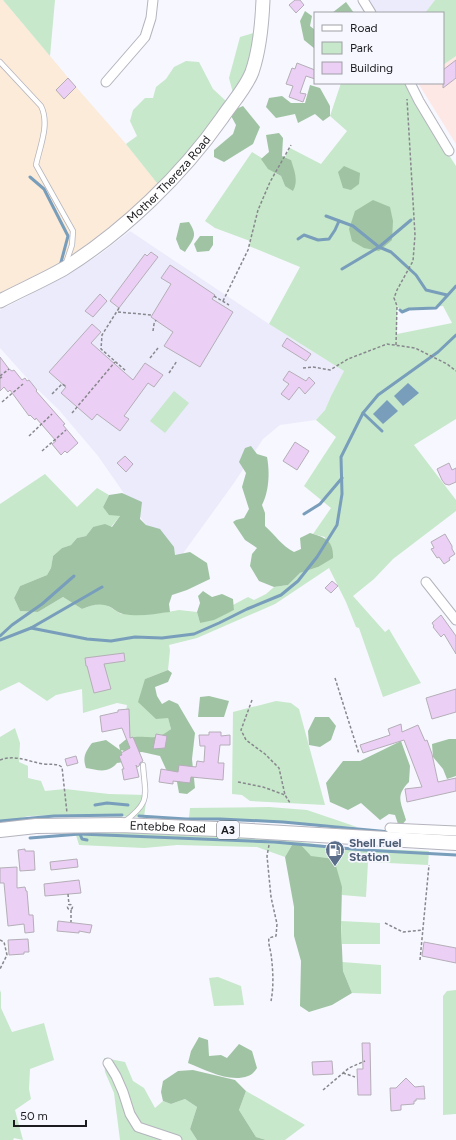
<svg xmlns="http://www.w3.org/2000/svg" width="456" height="1140" viewBox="0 0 456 1140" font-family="Figtree,sans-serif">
<rect width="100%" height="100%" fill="#f7f7ff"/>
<!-- commercial -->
<polygon fill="#fbebd8" points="0,0 3,0 76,87 126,144 161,188 84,251 0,293"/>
<!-- built -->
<g fill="#ecebfc">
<polygon points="369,0 435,0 425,13 377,13"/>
<polygon points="130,231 269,324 344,371 331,396 325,410 316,420 280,425 263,439 234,483 179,559 146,525 98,456 59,410 35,387 0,348 0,310 51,284 99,255"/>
</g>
<!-- medical -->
<polygon fill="#fee8e6" points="456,56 456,144 418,83 443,83 443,65"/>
<!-- green -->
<g fill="#c7e8ca" fill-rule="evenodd">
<polygon points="3,0 55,0 50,56"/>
<polygon points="435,0 456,0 456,56 443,65 443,13 425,13"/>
<polygon points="257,32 243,85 233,93 229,78 240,37"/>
<polygon points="186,61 199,62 213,89 226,101 197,143 161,188 126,144 137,136 130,121 133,110 145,98 153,98 156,87 166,79 174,67"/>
<path d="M341,83H407L411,90V97L456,166V419L414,445L456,500V511L393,559L374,579L353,596L385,632L389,629L421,683L383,697L359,628L356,627L346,602L329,568L275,604L197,638L169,645L170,650L168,670L145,679L168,718L171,729L163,736L151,738H128L125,717L127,705L117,703L83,713L82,689L56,695L47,701L19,682L0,691V504L45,474L77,507L97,488L109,495L103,507L120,516L111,527H93L86,536L77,538L71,545L62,548L53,556L51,568L47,575L20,586L14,598L20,611L38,612L63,597L82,609L96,604H105L121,614L162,613L179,610L197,612L200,623L234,610L233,605L248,597L254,600L266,594L274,587L288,585L300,573L318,567L325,537L313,534L331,508L304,486L336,437L316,420L325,410L331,396L344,371L269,324L300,267L249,246L250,241L215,228L205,221L252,152L278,168L275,173L281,176L285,186L291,160L285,157L290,148L321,164L347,131L330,116ZM397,306L402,312L409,309L443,306L452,323L397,334Z"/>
<polygon points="174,391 189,403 165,433 150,421"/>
<polygon points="276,701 291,703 299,709 325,805 250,801 242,795 232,794 233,712"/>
<polygon points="15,728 20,743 19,762 28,766 28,778 41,781 45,791 65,789 109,794 147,795 144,817 62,815 29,816 0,823 0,737"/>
<polygon points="269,807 307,810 357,827 189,818 190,808"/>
<polygon points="75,832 123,832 286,840 346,848 429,851 428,865 368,862 366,897 342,895 342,887 311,856 292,845 285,857 257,847 177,845 144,848 79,845"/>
<polygon points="341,921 380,923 380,944 342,944"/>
<polygon points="342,962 381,965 381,994 352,993 343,971"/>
<polygon points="218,977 241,986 244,1005 214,1006 209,978"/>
<polygon points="0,990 1,993 1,1008 12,1032 44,1023 54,1060 30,1069 29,1089 31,1099 15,1110 23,1140 14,1138 13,1140 0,1140"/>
<polygon points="456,990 456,1114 443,1115 443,996 447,991"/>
<polygon points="104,1058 125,1062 133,1081 144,1088 155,1108 163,1101 171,1104 185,1099 197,1107 190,1129 197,1140 120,1140 114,1093 105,1072"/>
<polygon points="246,1091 305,1125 285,1140 266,1140 256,1137 239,1110"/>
</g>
<!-- forest -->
<g fill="#a0c4a3">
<polygon points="346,2 354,13 332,13"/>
<polygon points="305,11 312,16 310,26 315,30 315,49 304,40 300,21"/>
<polygon points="310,85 320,88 330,106 330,116 323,121 315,114 298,123 295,114 276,118 266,107 269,98 282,96 291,103 305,103"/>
<polygon points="243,106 260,127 253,144 224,162 214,157 214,150 233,134 236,125 230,114 236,109"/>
<path d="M279,133L283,138L282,156L291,160C294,170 299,181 293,191L285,186L281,176L268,169L261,159L269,152L266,135Z"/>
<polygon points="344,166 360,173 359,184 351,190 343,188 338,172"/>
<polygon points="373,200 390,207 393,221 392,240 379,251 364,248 352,241 349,229 355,211"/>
<path d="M189,222C198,236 194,238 185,252L180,249L176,239L180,223Z"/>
<polygon points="200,236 213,236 213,245 209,251 197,252 194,244"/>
<path d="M251,446L257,454L267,457C270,472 269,492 262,505L265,513V526C275,535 282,546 294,552L301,549L300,538L310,533C324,537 334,540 333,558L318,567L300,573L288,585L274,587L259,581L250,566L252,554L257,548L245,540L233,522L236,520L244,518L249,509L242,487L246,473L239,462L245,448Z"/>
<path d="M122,493L142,502L140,519L146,525L160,529L174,547L175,555L190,552L207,563L210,579L187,590L172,595L169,604L170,612C154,614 139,617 123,614C119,613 115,610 112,608C101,602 93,605 82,609L63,597L38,612L20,611L14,598L20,586L47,575L51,568L53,556L62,548L71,545L77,538L86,536L93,527L105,524L112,527L120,516L109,515L103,507L109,495Z"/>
<polygon points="203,591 212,597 222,594 233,599 234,610 214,620 200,623 197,612 200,603 198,596"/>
<path d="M168,670L172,673L168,682L155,687L157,696L162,704L169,700L178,704L195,733L192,759L195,788L187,794L179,793L177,782L170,778L160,756L142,752L131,753L121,750L125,758L124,762L117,763C108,774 98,770 86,768C82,757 86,751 92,743L106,740L120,750L119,745C122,743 125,739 129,738C147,734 154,743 171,729L168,718L156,719L138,702L145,679Z"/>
<polygon points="209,696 229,701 224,717 198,717 200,697"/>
<polygon points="315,717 329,717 336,726 331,740 320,747 309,745 308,731"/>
<polygon points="449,739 456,739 456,776 447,779 443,769 433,757 432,744"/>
<path d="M401,741L410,766L409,782C395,796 401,802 406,820L402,825L398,824L395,815L389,814L380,820L361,803L348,810L330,802L326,783L343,761H360Z"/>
<polygon points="300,844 311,856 334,859 342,887 341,927 343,971 352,993 332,1005 309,1012 300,1006 301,961 294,936 294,907 285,857 292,845"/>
<path d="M199,1037L208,1040L209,1056L221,1055L227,1058L239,1044L252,1051L257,1068C255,1071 252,1075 248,1076C229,1083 206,1070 188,1063L191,1051Z"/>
<polygon points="193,1070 235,1080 246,1091 239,1110 256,1137 266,1140 197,1140 190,1129 197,1107 185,1099 171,1104 163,1101 161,1092 163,1081 178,1071"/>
</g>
<!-- water -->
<g fill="#789ebb">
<polygon points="408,383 419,393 403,406 394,396"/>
<polygon points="387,400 398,411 383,424 373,414"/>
</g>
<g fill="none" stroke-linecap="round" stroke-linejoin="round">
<!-- stream -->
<g stroke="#789ebb" stroke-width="3">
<polyline points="30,177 44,189 68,236 60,266"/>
<polyline points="326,216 353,226 379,247 391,252 416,275 426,290 447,295"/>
<polyline points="298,239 304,235 318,240 329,239 335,230 339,221"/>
<polyline points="342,269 379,247 411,220"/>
<polyline points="400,310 402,312 409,309 436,308 456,286"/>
<polyline points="363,413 382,431"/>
<polyline points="304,514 320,504 342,478"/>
<polyline points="31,628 87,639 111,641 135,637 162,638 194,634 219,623 247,609 281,595 298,581 317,557 337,525 342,494 341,457 363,413 378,395 438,352 456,335"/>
<polyline points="0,636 12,625 42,604 74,576"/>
<polyline points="0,640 31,628 102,587"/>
<polyline points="95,805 107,803 128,805"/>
<polyline points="139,816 186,819 220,819 283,822 390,832"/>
<polyline points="0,821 54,816 122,815"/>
<polyline points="80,834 274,842 364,850 456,855"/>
<polyline points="30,838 80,834 82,839 87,840"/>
</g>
</g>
<!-- building -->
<g fill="#eccff5" stroke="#b4aeb7">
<polygon points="295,0 300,0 304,5 296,13 289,5"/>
<polygon points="456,60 456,78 443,88 443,70"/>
<polygon points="297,63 315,70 315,79 306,76 300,93 306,94 303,102 289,97 293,86 286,84 292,68 295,69"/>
<polygon points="68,78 76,87 64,99 56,90"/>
<polygon points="151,252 158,257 119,308 110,301 145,254 147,256"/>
<polygon points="170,265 215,295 212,299 233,312 200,367 164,346 173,332 151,317 171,284 161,278"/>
<polygon points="100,294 107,301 93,317 85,311"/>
<polygon points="92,324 101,332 91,343 133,380 145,363 163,375 154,387 148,383 124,416 129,419 120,431 97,414 92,420 61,393 66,387 49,372"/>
<polygon points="287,338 311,354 306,361 282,346"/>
<polygon points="0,357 9,369 12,371 14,370 22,380 25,378 27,381 29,380 37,390 36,391 65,424 63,425 78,443 67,453 65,451 61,455 52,444 56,441 36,418 35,420 30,415 29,416 10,390 8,392 4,387 0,391"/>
<polygon points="289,371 306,381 309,377 315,383 305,394 299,387 289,400 281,394 289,384 283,380"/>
<polygon points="295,442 309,451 297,470 283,461"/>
<polygon points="125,456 133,464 126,472 117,463"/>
<polygon points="449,463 452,470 456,468 456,482 449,485 445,484 442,480 437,469"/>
<polygon points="445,534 452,546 452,549 455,554 449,558 450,560 444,564 439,557 437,558 431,549 434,548 431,542"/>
<polygon points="332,581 338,586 331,593 325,588"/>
<polygon points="441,615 456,636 456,654 444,634 441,637 433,627 434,626 432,623"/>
<polygon points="124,653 125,661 104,664 111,689 94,693 87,666 86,666 85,658"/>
<polygon points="456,689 456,712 432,719 426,698"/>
<polygon points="129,709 130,738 133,737 143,761 140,763 139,766 137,767 136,765 139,777 124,780 122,769 124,769 119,756 122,755 121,753 130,748 122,728 102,732 100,716 118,712 118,710"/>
<polygon points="401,724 402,732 418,725 425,741 427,740 432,754 438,782 456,778 456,791 407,802 405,789 422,787 404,740 363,753 360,745 390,735 388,729"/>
<polygon points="209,732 221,732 221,736 230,735 230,745 220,745 218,763 224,763 223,780 191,777 190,783 173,781 173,784 159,782 161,769 178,772 179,765 196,767 197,761 204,762 205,746 200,746 199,735 209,735"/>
<polygon points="156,734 167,736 165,748 153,749"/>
<polygon points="76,756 78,763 67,766 65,759"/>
<polygon points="25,849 25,851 34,851 35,870 20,871 18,850"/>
<polygon points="77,859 78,867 51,870 50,862"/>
<polygon points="17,867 17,888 25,887 26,891 27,891 29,915 33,915 34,932 25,933 24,924 8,926 4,883 0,883 0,868"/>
<polygon points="79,880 81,893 45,896 44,884"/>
<polygon points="58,921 92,925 90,933 79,931 79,933 57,931"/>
<polygon points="28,939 29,952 24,952 24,954 9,955 8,940"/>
<polygon points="424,942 456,948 456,963 422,956"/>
<polygon points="362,1043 370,1043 371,1095 358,1095 357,1069 363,1069"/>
<polygon points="332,1061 333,1074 313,1075 312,1062"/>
<polygon points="406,1078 415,1087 424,1086 425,1099 416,1099 416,1101 414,1101 414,1104 401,1105 401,1110 391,1111 390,1088 396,1088"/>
</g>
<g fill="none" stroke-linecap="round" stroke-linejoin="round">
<!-- lane casing -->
<g stroke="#b4b4be" stroke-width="6">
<g id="lane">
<path d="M0,62L41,106C50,124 40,146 36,165L73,231L72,245L66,263"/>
<path d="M124,822C152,801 145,796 143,765"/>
</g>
</g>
<!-- street casing -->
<g stroke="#b4b4be" stroke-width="11">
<g id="street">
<polyline points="363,0 371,13"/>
<polyline points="106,82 145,37 151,18 153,0"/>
<polyline points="410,83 419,101 449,151"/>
<polyline points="426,582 456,620"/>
<polyline points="390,828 456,831"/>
<polyline points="108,1063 116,1076 123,1092 130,1114 138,1127 177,1140"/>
</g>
</g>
<!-- secondary casing -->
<g stroke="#b4b4be" stroke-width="15">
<g id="secondary">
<path id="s1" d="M0,301C21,290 44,280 65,268C124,231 182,175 222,118C232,103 246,88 252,72C260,49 262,24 263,0"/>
</g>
</g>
<!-- primary casing -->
<g stroke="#b4b4be" stroke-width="16">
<g id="primary">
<path id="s2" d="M0,830L36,826L120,825L217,829L456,843"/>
</g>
</g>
<!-- path -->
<g stroke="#87878d" stroke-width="1.5" stroke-dasharray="3 2" stroke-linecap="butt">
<polyline points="214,296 229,305"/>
<polyline points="223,301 248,250 258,210 270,182 291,145"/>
<polyline points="119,308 102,335 101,349 126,371"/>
<polyline points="118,312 152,315"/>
<polyline points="153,331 154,324 156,320"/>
<polyline points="396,345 397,306 394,298 397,290 413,261 415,235 407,99"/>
<polyline points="150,358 158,348"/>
<polyline points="303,368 313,367 330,370 348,359 387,344 415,348 447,364 456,371"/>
<polyline points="169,373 177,361"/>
<polyline points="0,376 9,369"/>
<polyline points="0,378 2,377"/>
<polyline points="52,394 62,384 67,387"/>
<polyline points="2,402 23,384"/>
<polyline points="72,413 115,362"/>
<polyline points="29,436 52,414"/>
<polyline points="42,451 66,430"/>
<polyline points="335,678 359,754"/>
<polyline points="252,700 241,730 246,740 265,754 279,768 285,795 290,803"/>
<path d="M0,760C16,754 28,762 44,764C51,765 56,763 62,767L67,813"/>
<polyline points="238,782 263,787 285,795"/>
<path d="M269,845L267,856L271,897L277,924L276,936L269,938C268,943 270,948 271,954C273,969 274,986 271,1001"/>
<polyline points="68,894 69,905"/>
<circle cx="70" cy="907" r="2.5"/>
<polyline points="71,910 71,922"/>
<polyline points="385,923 403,932 423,930"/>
<polyline points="0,940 4,942 7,955 0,969"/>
<polyline points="420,960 429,865"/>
<polyline points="343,1073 355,1077"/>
<polyline points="323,1090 349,1068 365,1061"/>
</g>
<!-- lane -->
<use href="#lane" stroke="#fff" stroke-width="4.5"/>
<!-- street -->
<use href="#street" stroke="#fff" stroke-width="9"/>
<!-- secondary -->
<use href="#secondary" stroke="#fff" stroke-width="13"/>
<!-- primary -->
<use href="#primary" stroke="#fff" stroke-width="14"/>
</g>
<!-- icons -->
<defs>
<g id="fuel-pin" transform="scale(1)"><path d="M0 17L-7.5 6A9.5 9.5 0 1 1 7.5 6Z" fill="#5c6f8a" stroke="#f7f7ff"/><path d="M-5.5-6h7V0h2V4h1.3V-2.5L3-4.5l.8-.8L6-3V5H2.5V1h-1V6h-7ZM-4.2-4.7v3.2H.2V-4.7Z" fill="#fff"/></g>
</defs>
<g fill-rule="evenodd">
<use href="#fuel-pin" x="335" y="850"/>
</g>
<g text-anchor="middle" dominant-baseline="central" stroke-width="3.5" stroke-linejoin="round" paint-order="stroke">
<!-- shield labels -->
<rect fill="#f7f7ff" stroke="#5e5e63" stroke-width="1" x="217" y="821" width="22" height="18" rx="3"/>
<g font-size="11" font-weight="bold" fill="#1c1c20">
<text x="228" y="830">A3</text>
</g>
<!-- street labels -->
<g font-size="12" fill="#1c1c20" stroke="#f7f7ff">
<text stroke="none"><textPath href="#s1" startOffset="210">Mother Thereza Road</textPath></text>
<text stroke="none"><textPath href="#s2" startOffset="168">Entebbe Road</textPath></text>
</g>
<!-- service labels -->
<g font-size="12" font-weight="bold" fill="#4e5e75" stroke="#f7f7ff" text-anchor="start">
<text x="349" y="843">Shell Fuel<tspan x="349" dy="14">Station</tspan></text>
</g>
</g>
<!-- legend -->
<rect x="314" y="12" width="130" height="72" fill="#f7f7ff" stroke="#9f9fa6"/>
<rect x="322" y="25" width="20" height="6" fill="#ffffff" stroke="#9f9fa6"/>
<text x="350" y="32" font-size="12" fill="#1c1c20">Road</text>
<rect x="322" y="42" width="20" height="12" fill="#c7e8ca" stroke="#9f9fa6"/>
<text x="350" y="52" font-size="12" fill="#1c1c20">Park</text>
<rect x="322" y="62" width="20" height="12" fill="#eccff5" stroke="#9f9fa6"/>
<text x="350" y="72" font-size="12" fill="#1c1c20">Building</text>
<!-- scale -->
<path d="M14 1120v6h72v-6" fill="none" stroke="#1c1c20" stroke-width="2"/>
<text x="20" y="1120" font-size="12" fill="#1c1c20" stroke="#f7f7ff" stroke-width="3" paint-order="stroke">50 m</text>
</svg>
